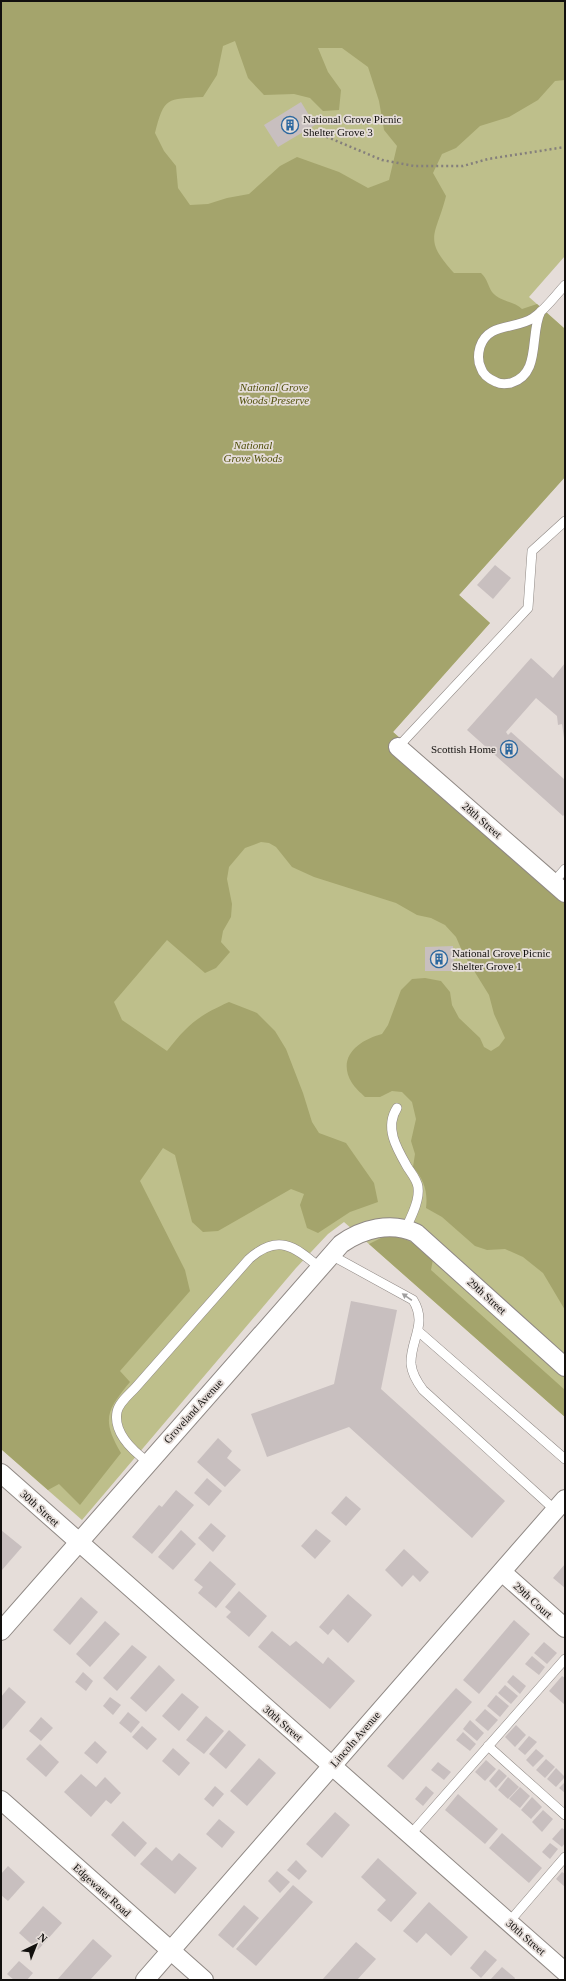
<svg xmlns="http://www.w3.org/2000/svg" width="566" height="1981" viewBox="0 0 566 1981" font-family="Georgia,serif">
<rect width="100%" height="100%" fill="#e5ddd9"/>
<!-- green -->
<polygon fill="#bebf8b" points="1,1 565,1 565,256 529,297 565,329 565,477 459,595 490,623 393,732 565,884 565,1417 344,1222 328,1234 296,1268 82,1520 1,1449"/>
<!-- forest -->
<g fill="#a4a46c" fill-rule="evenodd">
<path d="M1,1H565V80L555,81L538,100L509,117L480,126L456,148L442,154L433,173L446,196C436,236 422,238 454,273H481C488,280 488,286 492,292C500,302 514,301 522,309L537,304L565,329V477L459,595L490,623L393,732L565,884V1310L543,1273L523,1257L505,1249L487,1250L475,1246L442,1217L426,1208C428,1192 424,1179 413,1167L415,1154L411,1141L416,1119L412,1102L402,1092L392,1091L380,1097H365C361,1093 355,1088 352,1083C336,1057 359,1040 382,1034L388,1025L401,990L412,979L425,978L441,981L450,992L452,1005L459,1018L480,1038L484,1047L491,1051L499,1046L505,1038L494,1014L489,995L463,953L456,937L445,925L431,918L417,915L396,903L314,877L292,867L276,847L269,843L261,842L245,848L229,867L227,879L232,904L231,917L223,931L221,942L230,952L216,968L205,973L167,940L114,1002L122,1020L167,1051C188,1024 198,1016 229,1002L257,1013L275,1031L286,1049L303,1093L312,1122L319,1133L346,1143L374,1183L378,1202L350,1212L318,1233L307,1228L300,1205L304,1194L291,1189L218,1231L203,1232L192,1222L175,1155L163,1148L140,1181L185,1270L190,1291L120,1371L130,1382C107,1410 101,1419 121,1453L80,1505L59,1484L48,1490L1,1449ZM235,41L248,78L264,95L294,94L310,98L323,111L339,110L341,90L328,72L318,48H342L368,67L379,101L384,130L397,146L389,180L368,188L339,172L297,157L280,166L249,194L227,198L208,204L190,205L178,188L176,166L164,151L155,133C164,97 167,99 203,97L217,75L223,46Z"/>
<path d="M385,1236C410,1237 415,1244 433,1259L431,1270L565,1390V1417L369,1244Z"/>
</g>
<!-- building -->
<g fill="#c8bfbf">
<polygon points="301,102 315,125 278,147 264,125"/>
<polygon points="495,565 511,578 493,599 477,585"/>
<polygon points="531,658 553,678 565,663 565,745 562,724 558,725 557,716 536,698 506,732 508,735 511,732 564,779 565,814 563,816 467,730"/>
<polygon points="453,946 454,971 425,971 425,947"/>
<polygon points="351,1301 397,1310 381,1389 505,1501 472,1538 349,1427 267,1457 251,1414 334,1384"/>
<polygon points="218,1438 232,1451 227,1458 241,1470 225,1487 197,1462"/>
<polygon points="207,1478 222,1491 209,1506 194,1493"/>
<polygon points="176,1490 194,1505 152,1554 132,1537 159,1505 162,1507"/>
<polygon points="346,1496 361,1509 346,1526 331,1513"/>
<polygon points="211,1523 226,1536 213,1552 198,1538"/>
<polygon points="316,1529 331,1541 315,1559 301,1546"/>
<polygon points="1,1530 22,1547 2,1570 1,1569"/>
<polygon points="181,1530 196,1544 173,1570 158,1557"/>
<polygon points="404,1549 429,1572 420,1582 413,1575 402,1587 385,1570"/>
<polygon points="210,1561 236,1584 216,1608 198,1593 203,1587 194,1580"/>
<polygon points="565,1564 565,1588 553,1578"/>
<polygon points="239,1591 267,1616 249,1637 226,1617 231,1612 225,1607"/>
<polygon points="348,1594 372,1615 348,1643 333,1629 328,1635 319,1627"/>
<polygon points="81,1597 98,1612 70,1645 53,1630"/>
<polygon points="514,1620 530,1634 479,1694 463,1680"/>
<polygon points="105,1621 120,1634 90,1667 76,1654"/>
<polygon points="272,1631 290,1646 296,1641 323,1664 328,1657 355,1681 330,1709 258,1647"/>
<polygon points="544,1642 557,1653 547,1664 534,1653"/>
<polygon points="132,1645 147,1657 117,1691 103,1678"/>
<polygon points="532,1656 545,1667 539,1675 525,1664"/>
<polygon points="159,1665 175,1680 146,1712 130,1698"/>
<polygon points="83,1672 93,1681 86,1691 75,1682"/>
<polygon points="513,1675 526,1686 520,1694 507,1682"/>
<polygon points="562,1676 565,1678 565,1705 549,1691"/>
<polygon points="505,1685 518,1696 511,1704 498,1693"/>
<polygon points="9,1687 26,1702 1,1731 1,1697"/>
<polygon points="456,1688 472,1702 403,1780 387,1766"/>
<polygon points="182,1693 199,1707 179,1731 162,1716"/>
<polygon points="496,1695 509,1706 500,1717 487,1706"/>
<polygon points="110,1697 121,1705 113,1715 103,1706"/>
<polygon points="485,1709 498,1720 488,1731 475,1720"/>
<polygon points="128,1712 140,1722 131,1733 119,1723"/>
<polygon points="206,1716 224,1731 204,1754 186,1740"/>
<polygon points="41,1717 53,1728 41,1741 29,1731"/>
<polygon points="470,1720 484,1733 477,1741 463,1729"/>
<polygon points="516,1725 526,1735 515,1747 505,1737"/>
<polygon points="142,1726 157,1739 147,1750 132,1737"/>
<polygon points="229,1730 246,1745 226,1769 209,1754"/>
<polygon points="463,1732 476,1744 470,1751 456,1740"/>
<polygon points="529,1736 537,1742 525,1755 518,1749"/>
<polygon points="95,1741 107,1752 97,1764 84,1753"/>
<polygon points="40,1744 59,1762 46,1777 26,1759"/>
<polygon points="173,1748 190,1763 179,1776 162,1761"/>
<polygon points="536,1749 544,1756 533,1767 526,1760"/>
<polygon points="259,1758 276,1773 247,1806 230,1791"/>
<polygon points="546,1759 555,1767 545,1778 536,1770"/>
<polygon points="486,1760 496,1769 485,1781 475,1772"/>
<polygon points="438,1762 451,1772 444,1780 431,1770"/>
<polygon points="556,1768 565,1777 556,1787 547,1779"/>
<polygon points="499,1769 507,1776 496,1788 489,1781"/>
<polygon points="81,1774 96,1787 105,1777 121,1793 111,1804 106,1800 91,1817 64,1792"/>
<polygon points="508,1777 519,1787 508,1799 498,1790"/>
<polygon points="565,1782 565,1793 559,1788"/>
<polygon points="215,1786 224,1794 213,1807 204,1799"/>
<polygon points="426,1786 434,1793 423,1806 415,1799"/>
<polygon points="520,1787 530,1796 520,1808 509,1799"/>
<polygon points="458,1794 498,1829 485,1844 445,1810"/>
<polygon points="532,1797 542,1807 531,1819 521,1810"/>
<polygon points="543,1810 553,1819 542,1832 532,1822"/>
<polygon points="335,1812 350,1825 322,1858 306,1844"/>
<polygon points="219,1819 235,1832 222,1848 206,1834"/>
<polygon points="123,1821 147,1843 135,1857 111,1835"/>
<polygon points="562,1828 565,1830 565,1843 562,1847 552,1839"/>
<polygon points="502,1833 542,1868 529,1883 489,1848"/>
<polygon points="550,1843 558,1849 550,1859 542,1852"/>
<polygon points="156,1847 172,1861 179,1853 197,1868 175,1894 140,1864"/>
<polygon points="378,1858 417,1893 391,1922 377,1910 386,1900 361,1877"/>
<polygon points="296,1860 307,1871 299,1880 287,1870"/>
<polygon points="8,1866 25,1882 8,1901 1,1895 1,1874"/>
<polygon points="277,1871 290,1882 280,1893 268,1881"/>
<polygon points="562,1872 565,1874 565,1887 556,1879"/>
<polygon points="293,1885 313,1902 256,1966 236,1949"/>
<polygon points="429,1902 468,1937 451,1956 426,1933 417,1943 403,1931"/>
<polygon points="244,1905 259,1918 233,1948 218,1935"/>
<polygon points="43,1906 62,1923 38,1950 19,1933"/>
<polygon points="93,1939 112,1956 90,1980 57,1980"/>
<polygon points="356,1942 376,1959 357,1980 322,1980"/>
<polygon points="485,1950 497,1960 481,1978 470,1968"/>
<polygon points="19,1961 33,1973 27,1980 14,1980 7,1974"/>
<polygon points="502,1967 515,1978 514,1980 490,1980"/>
</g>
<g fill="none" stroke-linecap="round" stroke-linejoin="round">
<!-- service casing -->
<g stroke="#8f8884" stroke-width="10">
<g id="service">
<path d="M541,311C529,333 542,374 511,383C506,384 500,384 496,382C489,379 483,375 481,368C478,362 478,354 480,347C488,322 515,330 533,318C546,309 555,296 565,285"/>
<polyline points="398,747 528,608 532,551 565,521"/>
<polyline points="553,883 565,869"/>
<path d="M397,1108C384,1128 397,1149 408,1168C412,1174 417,1180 418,1187C420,1200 411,1217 406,1228"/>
<path d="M331,1255L413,1300C428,1324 410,1340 411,1364C412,1374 417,1382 423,1390L555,1510"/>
<polyline points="418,1331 565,1459"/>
<path d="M148,1462C133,1451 113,1433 117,1412C119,1402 130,1394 136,1387L249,1259C277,1234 294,1245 320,1268"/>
<polyline points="488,1746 565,1815"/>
<polyline points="410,1835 565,1659"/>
<polyline points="509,1922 565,1857"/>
</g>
</g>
<!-- minor casing -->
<g stroke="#8f8884" stroke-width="20">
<g id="minor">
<polyline points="398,747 565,893"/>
<polyline points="1,1473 565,1972"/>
<polyline points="502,1572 565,1628"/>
<path d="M1,1631L341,1244C362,1229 391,1221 416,1233L565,1367"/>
<polyline points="1,1800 204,1980"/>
<polyline points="145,1980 565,1499"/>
</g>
</g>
<!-- path -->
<polyline stroke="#847f7c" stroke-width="2.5" stroke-dasharray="2 3" stroke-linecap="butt" points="308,129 382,160 414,166 463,166 488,159 565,147"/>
<!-- service -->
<use href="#service" stroke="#fff" stroke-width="9"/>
<!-- minor -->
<use href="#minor" stroke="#fff" stroke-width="18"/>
</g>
<!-- one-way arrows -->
<defs><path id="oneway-solid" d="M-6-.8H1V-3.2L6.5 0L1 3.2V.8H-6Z"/></defs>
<use fill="#a09f9f" href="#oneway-solid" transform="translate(407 1297) rotate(-145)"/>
<!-- icons -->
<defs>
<g id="building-ring" transform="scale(0.9)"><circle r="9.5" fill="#e5ddd9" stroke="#2c689f" stroke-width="1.5"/><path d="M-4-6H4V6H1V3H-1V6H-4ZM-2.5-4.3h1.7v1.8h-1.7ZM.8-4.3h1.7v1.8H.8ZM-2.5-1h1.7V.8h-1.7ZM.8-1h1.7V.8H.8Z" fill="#2c689f"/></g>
</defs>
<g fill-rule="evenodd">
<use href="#building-ring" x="290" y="125"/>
<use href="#building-ring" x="509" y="749"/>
<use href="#building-ring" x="439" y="959"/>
</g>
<g text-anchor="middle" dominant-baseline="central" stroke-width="3.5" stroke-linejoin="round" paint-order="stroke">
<!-- poi labels -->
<g font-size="11" fill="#12100e" stroke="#e5ddd9" text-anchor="start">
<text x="303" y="119">National Grove Picnic<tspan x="303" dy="13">Shelter Grove 3</tspan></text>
<text x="496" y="749" text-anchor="end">Scottish Home</text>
<text x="452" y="953">National Grove Picnic<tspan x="452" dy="13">Shelter Grove 1</tspan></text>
</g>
<!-- park labels -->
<g font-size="11" font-style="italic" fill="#504f0a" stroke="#e5ddd9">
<text x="274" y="387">National Grove<tspan x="274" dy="13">Woods Preserve</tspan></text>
<text x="253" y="445">National<tspan x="253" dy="13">Grove Woods</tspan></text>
</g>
<!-- street labels -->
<g font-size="11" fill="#12100e" stroke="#e5ddd9">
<text transform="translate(482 820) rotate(41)">28th Street</text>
<text transform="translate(487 1296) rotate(42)">29th Street</text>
<text transform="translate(193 1411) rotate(-48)">Groveland Avenue</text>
<text transform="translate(40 1508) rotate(42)">30th Street</text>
<text transform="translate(533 1600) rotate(42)">29th Court</text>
<text transform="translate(283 1723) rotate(41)">30th Street</text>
<text transform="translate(355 1739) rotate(-49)">Lincoln Avenue</text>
<text transform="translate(102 1890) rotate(42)">Edgewater Road</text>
<text transform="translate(526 1937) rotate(41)">30th Street</text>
</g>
</g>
<!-- border -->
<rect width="566" height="1981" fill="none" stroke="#12100e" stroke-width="4"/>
<!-- north arrow -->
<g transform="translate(36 1945) rotate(43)" stroke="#e5ddd9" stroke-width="3" paint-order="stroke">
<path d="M0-3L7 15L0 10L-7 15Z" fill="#12100e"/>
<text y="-6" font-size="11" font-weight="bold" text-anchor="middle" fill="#12100e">N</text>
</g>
</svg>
